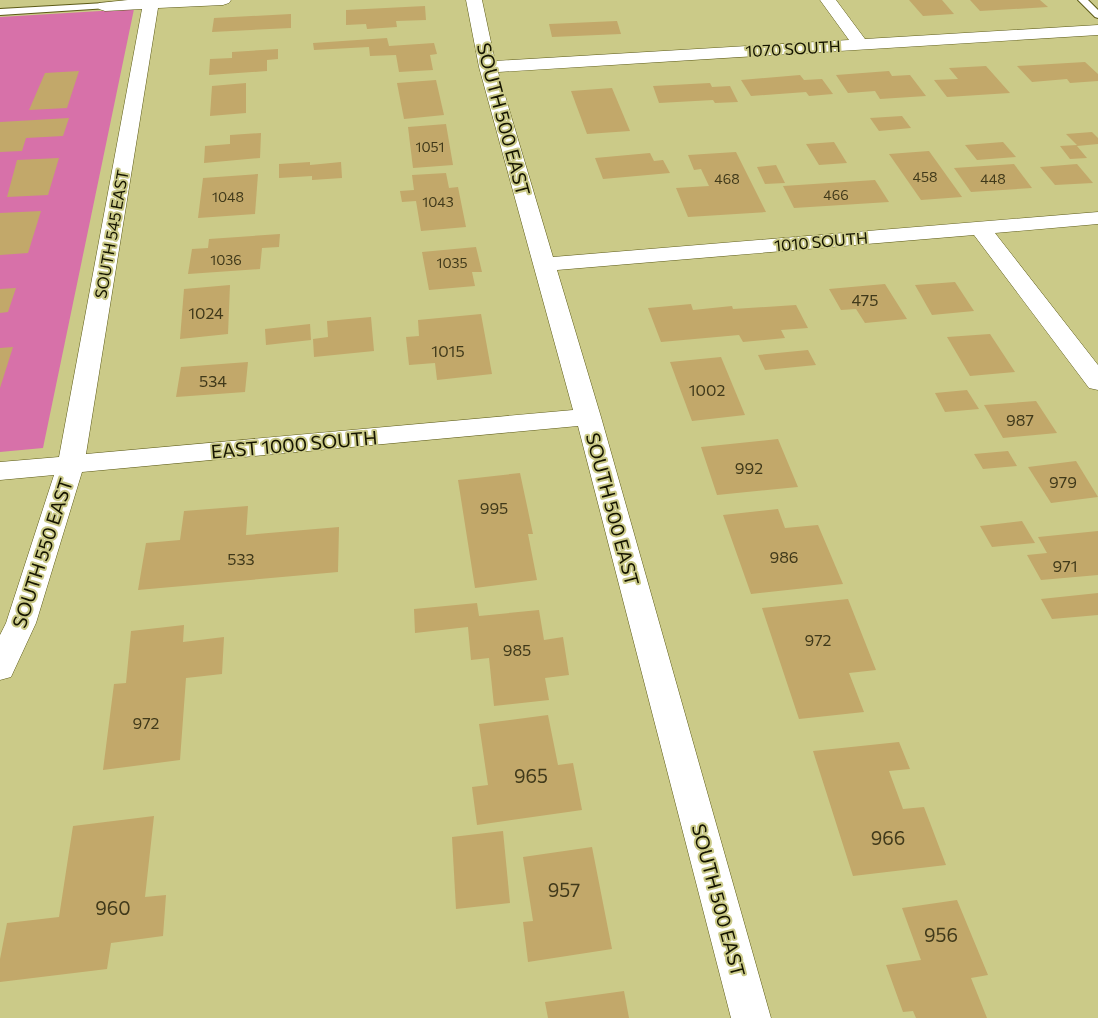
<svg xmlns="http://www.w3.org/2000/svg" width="1098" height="1018" viewBox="0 0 1098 1018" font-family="Commissioner,sans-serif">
<rect width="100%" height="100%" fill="#cbca88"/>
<!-- green -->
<polygon fill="#d771a9" points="134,9 43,448 0,452 0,17"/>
<!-- building -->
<g fill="#c2a86a">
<polygon points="909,0 942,0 954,14 923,16"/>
<polygon points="970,0 1040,0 1048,7 980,11"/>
<polygon points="425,6 426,20 396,21 397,27 367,29 366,24 346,25 346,10"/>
<polygon points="291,14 291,28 212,32 214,18"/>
<polygon points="617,21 621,34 552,37 549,24"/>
<polygon points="387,38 389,46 434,43 437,54 430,55 433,70 399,72 396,55 370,56 369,47 314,50 313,43"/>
<polygon points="278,49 278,59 267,60 267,71 209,75 210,59 232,58 232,52"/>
<polygon points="1085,62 1098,74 1098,81 1070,83 1067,79 1032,82 1017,66"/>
<polygon points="986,66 1010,93 947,97 934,80 958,79 949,68"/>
<polygon points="79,71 67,108 29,110 45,73"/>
<polygon points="889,71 892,76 910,75 926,96 880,99 875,91 848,93 836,75"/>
<polygon points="800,75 804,80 822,79 833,94 809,96 806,92 751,96 741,80"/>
<polygon points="436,80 444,115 404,119 397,83"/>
<polygon points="246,83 246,113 210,116 212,86"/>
<polygon points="710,83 712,87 730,86 738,102 715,103 713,100 659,103 653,86"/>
<polygon points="612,88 630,131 587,134 571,91"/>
<polygon points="902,116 911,128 879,131 870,118"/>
<polygon points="69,118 63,136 26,138 22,151 0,152 0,122"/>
<polygon points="446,124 453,165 413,168 408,127"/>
<polygon points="1092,132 1098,138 1098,144 1077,146 1087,158 1070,159 1060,146 1077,145 1066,134"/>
<polygon points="261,133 260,158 204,163 205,146 230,144 230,135"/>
<polygon points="834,142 847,163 819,165 806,144"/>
<polygon points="1003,142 1016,157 977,160 965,145"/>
<polygon points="929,151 962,197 921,200 889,154"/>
<polygon points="736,152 766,212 688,217 676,188 709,186 701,169 694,170 688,155"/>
<polygon points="650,153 654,161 663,160 670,173 603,179 595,158"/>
<polygon points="59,158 48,195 7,197 17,160"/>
<polygon points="310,162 310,165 341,162 342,178 312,180 312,176 279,178 279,164"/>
<polygon points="1014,164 1032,188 971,192 954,168"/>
<polygon points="1077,164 1093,183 1055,185 1040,167"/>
<polygon points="776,165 785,183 765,184 757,167"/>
<polygon points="446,173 449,188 458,187 466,227 421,231 416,201 402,202 400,191 414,190 412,175"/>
<polygon points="258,174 255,214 198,218 203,178"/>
<polygon points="875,180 889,202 794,208 783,186"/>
<polygon points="41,211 28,253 0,255 0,213"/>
<polygon points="280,234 279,247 262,248 260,269 188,274 192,249 208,248 209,239"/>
<polygon points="476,247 482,272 472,272 475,286 429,290 422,252"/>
<polygon points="955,282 974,311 932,315 915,285"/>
<polygon points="885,284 907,319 865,323 856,309 841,310 829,289"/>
<polygon points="230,285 228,334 180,339 184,289"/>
<polygon points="16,288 8,312 0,313 0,289"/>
<polygon points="691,304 693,310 732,306 733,309 796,305 808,328 781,330 785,338 743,342 739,335 661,342 648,308"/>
<polygon points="481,314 492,374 437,380 435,363 409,365 406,337 419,336 418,320"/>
<polygon points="371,317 374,351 314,357 313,339 328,337 327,321"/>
<polygon points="310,324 311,340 266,345 265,329"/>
<polygon points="990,334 1015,372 970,376 947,337"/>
<polygon points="13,347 0,388 0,348"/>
<polygon points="808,350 816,365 765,370 758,355"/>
<polygon points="721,357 745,415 692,421 670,362"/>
<polygon points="248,362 245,392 176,397 181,367"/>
<polygon points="967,390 979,409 945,412 935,393"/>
<polygon points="1036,401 1057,433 1003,438 984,405"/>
<polygon points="778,439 798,487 717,495 701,447"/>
<polygon points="1008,451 1017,466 983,469 974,454"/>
<polygon points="1076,461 1098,497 1051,503 1028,467"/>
<polygon points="520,473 533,534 528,534 537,580 475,588 458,480"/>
<polygon points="248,506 246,535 339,527 338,572 138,590 146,543 180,540 184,511"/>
<polygon points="778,509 785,528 818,525 843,584 751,594 723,515"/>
<polygon points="1022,521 1035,543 992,547 980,526"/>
<polygon points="1098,531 1098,575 1041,580 1027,555 1047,553 1038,537"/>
<polygon points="1098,593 1098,615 1052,619 1041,599"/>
<polygon points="848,599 876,670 849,673 864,712 799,719 762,608"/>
<polygon points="477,603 479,616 539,610 544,640 563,637 569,675 545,678 549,700 494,706 489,658 471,660 468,627 415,633 414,609"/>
<polygon points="184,625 183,642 224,637 222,674 186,678 180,760 103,770 114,684 126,683 131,631"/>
<polygon points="548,715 558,765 573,763 582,810 477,825 472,787 488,785 479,724"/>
<polygon points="899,742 910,769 889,771 903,809 924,807 946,865 853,876 813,751"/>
<polygon points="154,816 145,897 166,895 163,936 111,943 107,969 0,982 0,959 7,923 59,917 73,826"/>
<polygon points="503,831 510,903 456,909 452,837"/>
<polygon points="592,847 612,949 528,962 523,922 533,921 523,857"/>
<polygon points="957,900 988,975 971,978 987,1018 916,1018 913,1011 903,1012 886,965 921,960 902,908"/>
<polygon points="624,991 629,1018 548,1018 545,1002"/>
</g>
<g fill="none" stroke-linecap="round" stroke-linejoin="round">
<!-- service casing -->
<g stroke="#5c5a17" stroke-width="2">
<g id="service">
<polygon points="1078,0 1088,0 1098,10 1098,18 1095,17"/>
<polygon points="105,3 110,6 108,8 0,15 0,9"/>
</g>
</g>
<!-- minor casing -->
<g stroke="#5c5a17" stroke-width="1">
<polygon id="minor" points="128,0 231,0 229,3 223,5 158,8 86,454 573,410 479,67 466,0 482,0 495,61 849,40 820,0 836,0 865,39 1098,25 1098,35 498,72 553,257 1098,212 1098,224 995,233 1098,365 1098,390 1089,388 974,235 557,270 601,417 771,1018 731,1018 578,426 82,472 36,623 11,677 0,680 0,635 6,623 54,475 0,480 0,462 59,457 142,9 105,11 99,9 97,6 99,3"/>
</g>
<!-- service -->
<use href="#service" fill="#fff" fill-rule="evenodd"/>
<!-- minor -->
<use href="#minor" fill="#fff" fill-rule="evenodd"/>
</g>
<g text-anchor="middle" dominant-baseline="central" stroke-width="4" stroke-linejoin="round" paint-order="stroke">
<!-- far-number labels -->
<g font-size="14" fill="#40391a">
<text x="430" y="146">1051</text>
<text x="925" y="176">458</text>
<text x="727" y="178">468</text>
<text x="993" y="178">448</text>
<text x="836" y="194">466</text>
<text x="228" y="196">1048</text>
<text x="438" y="201">1043</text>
<text x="226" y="259">1036</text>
<text x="452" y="262">1035</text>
</g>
<!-- far-street labels -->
<g font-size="16" fill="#151400" stroke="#cbca88">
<text transform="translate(793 48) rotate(-3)">1070 SOUTH</text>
<text transform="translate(111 234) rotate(-80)">SOUTH 545 EAST</text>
<text transform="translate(821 241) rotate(-5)">1010 SOUTH</text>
</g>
<!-- number labels -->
<g font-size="16" fill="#40391a">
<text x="865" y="299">475</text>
<text x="206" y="312">1024</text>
<text x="448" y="350">1015</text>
<text x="213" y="380">534</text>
<text x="707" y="389">1002</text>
<text x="1020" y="419">987</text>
<text x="749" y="467">992</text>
<text x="1063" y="481">979</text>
<text x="494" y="507">995</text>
<text x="784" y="556">986</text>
<text x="241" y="558">533</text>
<text x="1065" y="565">971</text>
<text x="818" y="639">972</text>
<text x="517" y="649">985</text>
<text x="146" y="722">972</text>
</g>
<!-- street labels -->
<g font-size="19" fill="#151400" stroke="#cbca88">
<text transform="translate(504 119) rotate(75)">SOUTH 500 EAST</text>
<text transform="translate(294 444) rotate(-5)">EAST 1000 SOUTH</text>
<text transform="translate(613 509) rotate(75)">SOUTH 500 EAST</text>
<text transform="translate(42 553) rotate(-72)">SOUTH 550 EAST</text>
<text transform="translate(719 900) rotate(75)">SOUTH 500 EAST</text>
</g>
<!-- near-number labels -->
<g font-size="19" fill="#40391a">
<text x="531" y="775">965</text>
<text x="888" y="837">966</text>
<text x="564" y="889">957</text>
<text x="113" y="907">960</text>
<text x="941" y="934">956</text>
</g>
</g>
</svg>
